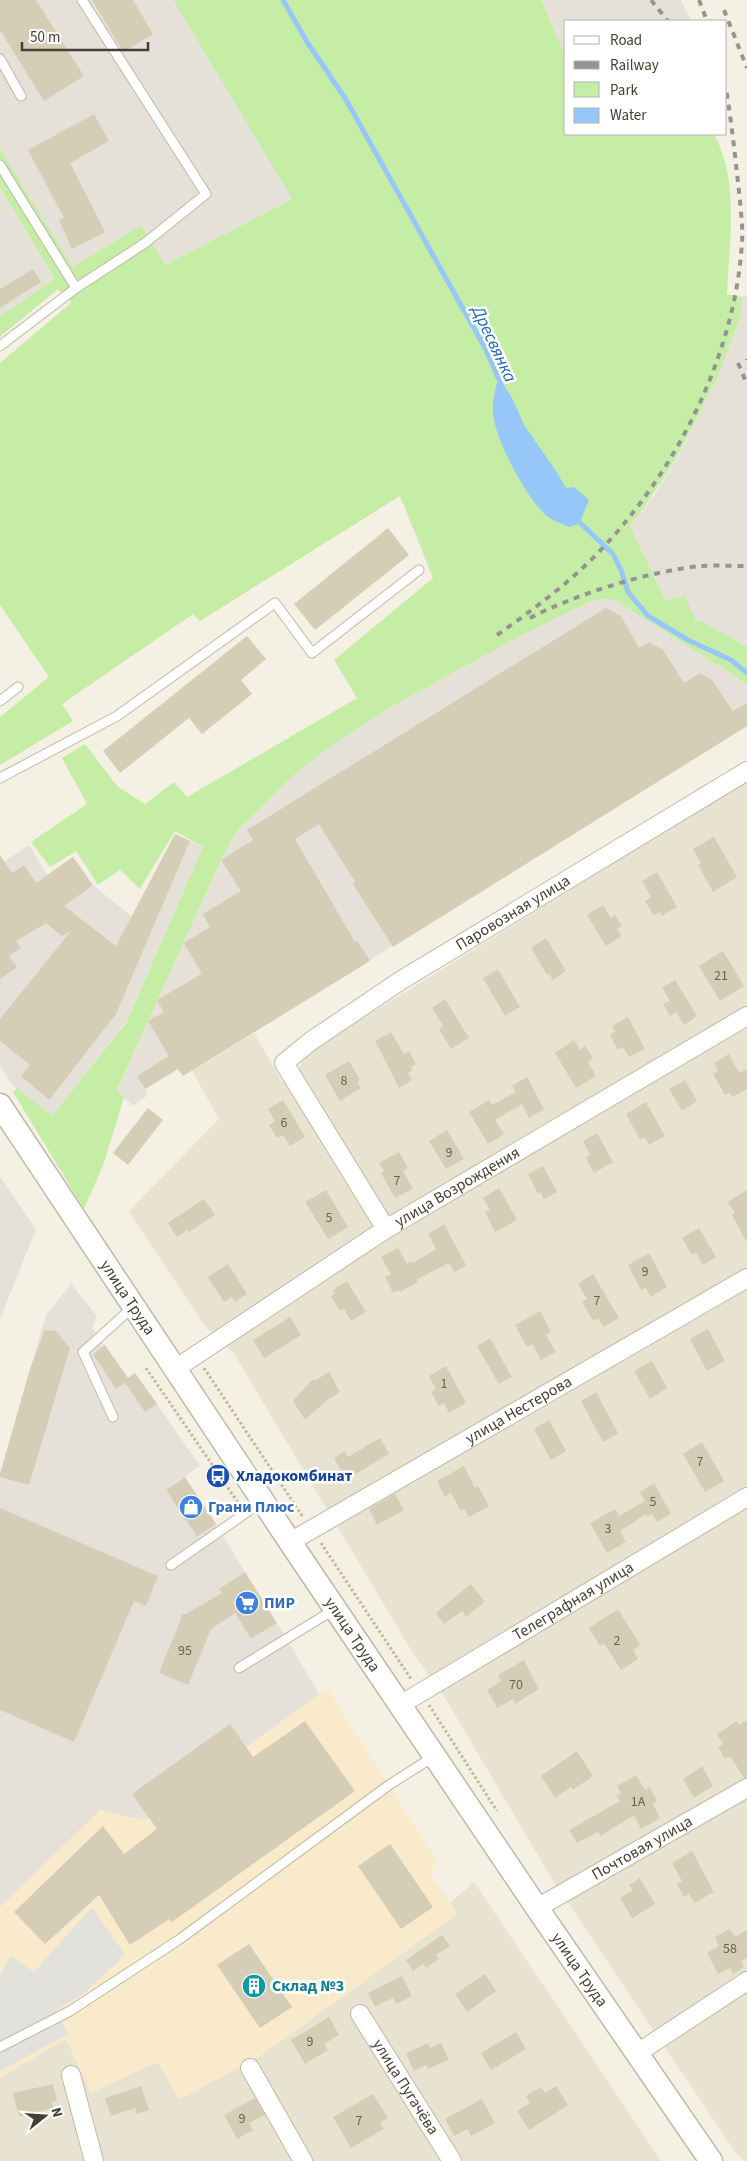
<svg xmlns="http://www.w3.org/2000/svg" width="747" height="2161" viewBox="0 0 747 2161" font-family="'Source Sans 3',sans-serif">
<rect width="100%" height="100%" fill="#f4f0e3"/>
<!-- residential -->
<g fill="#e8e3d0">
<polygon points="747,780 747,2161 744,2161 736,2153 552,1879 448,1703 411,1650 233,1352 204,1325 129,1211 219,1119 192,1071 254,1033 282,1082 296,1073 307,1053"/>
<polygon points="474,1882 661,2161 0,2161 0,2077 66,2039 158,2062 179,2099 260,2056 457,1914 450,1903"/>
</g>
<!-- commercial -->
<polygon fill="#f9eacb" points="327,1688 438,1863 428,1871 457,1914 260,2056 179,2100 158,2062 91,2093 66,2039 0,2077 0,1907 100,1810 142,1820 246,1748"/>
<!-- industrial -->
<g fill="#e5e1d8">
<polygon points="0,0 173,0 292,199 166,265 141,225 73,267 0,149"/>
<polygon points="541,0 681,0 691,21 566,21 566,57"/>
<polygon points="0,189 55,279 0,316"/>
<polygon points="747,294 747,647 700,620 696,621 666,601 630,526 654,496 685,444 711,390 716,382 739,321 743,297"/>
<polygon points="602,599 615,600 747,684 747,726 183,1076 178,1069 145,1089 148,1095 133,1106 117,1091 221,860 236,834 255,813 296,773 342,738 398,703 520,636 591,601"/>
<polygon points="175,834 203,847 126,1022 52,1116 12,1085 0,1066 0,864 29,845 47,875 73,857 93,885 132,917"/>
<polygon points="0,1177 36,1229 0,1319"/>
<polygon points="71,1284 97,1316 92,1328 128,1378 135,1373 200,1466 166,1490 197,1537 216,1524 245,1572 220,1589 251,1639 277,1623 319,1694 149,1818 142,1820 100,1810 0,1907 0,1474 46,1315"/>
</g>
<!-- green -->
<path fill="#c6eda6" d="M173,0H541L566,57V134H714C740,182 729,242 727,294L743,297L739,321L716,382L711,390C688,439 663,484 630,526L666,601L685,596L696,621L700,620L747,647V684L615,600L602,599L591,601L520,636L398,703L342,738L296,773L255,813L236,833L221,860L117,1090L124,1097L104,1163L84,1209L13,1092L17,1088L52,1116L126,1023L203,847L175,831L140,889L120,870L98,885L76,851L50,867L31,842L87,804L62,758L85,744L118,787L145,804L174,782L187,797L357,698L334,660L433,578L400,496L200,621L193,614L62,704L73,721L0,765V717L49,677L0,605V363L71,303L58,289L0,337V316L55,279L0,188V149L73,267L141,225L166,265L292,199Z"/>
<!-- parking -->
<polygon fill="#e3e1dc" points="92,1907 125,1955 83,1994 55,2011 68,2034 0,2071 0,1975 10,1956 34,1972"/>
<!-- water -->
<path fill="#97c6f8" d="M499,377L513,400L524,425L556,471L566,488L574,487L589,500L579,524L569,527C563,524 556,522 551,519C529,505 496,441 493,415C492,402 495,389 499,377Z"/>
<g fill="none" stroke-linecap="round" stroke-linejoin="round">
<!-- stream -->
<g stroke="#97c6f8" stroke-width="5">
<polyline points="283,0 307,42 345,98 485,348 501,384"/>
<polyline points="575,518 613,554 621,570 628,592 648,616 688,640 731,660 747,673"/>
</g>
</g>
<!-- building -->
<g fill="#d6cdb7">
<polygon points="0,0 36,0 84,76 44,101 0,30"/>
<polygon points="92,0 133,0 153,34 123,52"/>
<polygon points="94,114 109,141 70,163 105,232 72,249 59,220 64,218 28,150"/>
<polygon points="33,269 41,282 0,308 0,289"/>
<polygon points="388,528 409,555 315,630 294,604"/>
<polygon points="606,608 621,616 639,648 649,642 663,650 684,683 700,673 712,680 733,711 747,703 747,726 393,947 353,884 355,882 319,824 295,839 355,942 357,940 370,961 183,1076 178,1069 145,1089 137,1076 169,1056 148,1021 164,1012 157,1000 202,974 184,943 210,927 203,914 241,891 221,860 253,840 247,830"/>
<polygon points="247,636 266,659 241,680 252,694 202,734 189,718 120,773 103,751"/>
<polygon points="175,834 190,841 116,1014 49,1100 21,1076 30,1065 0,1041 0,1019 71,931 62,936 46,923 16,941 21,948 9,956 17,967 0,979 0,855 12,873 24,865 36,883 73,857 93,885 64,906 116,946"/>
<polygon points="714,837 737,877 713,892 698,865 701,863 693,849"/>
<polygon points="657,872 677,907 662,916 660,912 654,916 645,901 651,897 642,881"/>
<polygon points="603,905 611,918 615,915 622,926 617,929 622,936 606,946 587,915"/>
<polygon points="546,938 566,971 553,980 549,974 547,975 531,948"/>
<polygon points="723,951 744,986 720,1001 699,966"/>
<polygon points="498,969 520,1007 505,1016 483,978"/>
<polygon points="675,980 697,1016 684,1025 676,1012 670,1016 663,1004 670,1001 662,988"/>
<polygon points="445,999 469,1038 451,1049 439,1029 443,1026 432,1008"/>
<polygon points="628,1017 645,1049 629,1057 623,1047 618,1050 610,1035 615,1032 612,1026"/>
<polygon points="391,1032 404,1054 409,1051 416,1064 411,1067 413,1070 408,1073 412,1080 399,1088 375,1041"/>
<polygon points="574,1040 580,1050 585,1046 593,1058 588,1062 596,1076 576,1088 555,1053"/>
<polygon points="729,1054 739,1073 747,1069 747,1089 732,1097 730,1093 725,1095 713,1074 718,1071 714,1063"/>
<polygon points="349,1061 360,1080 357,1082 361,1088 340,1101 325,1075"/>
<polygon points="527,1077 544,1109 529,1118 522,1104 495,1120 504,1134 488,1144 469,1112 489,1100 492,1105 516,1092 512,1086"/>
<polygon points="685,1080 697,1101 682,1111 669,1089"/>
<polygon points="283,1100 305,1137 290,1146 283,1135 277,1138 269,1125 275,1121 268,1109"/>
<polygon points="646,1102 665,1136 649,1145 645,1137 640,1140 626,1114"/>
<polygon points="148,1108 163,1120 128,1165 113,1153"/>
<polygon points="447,1130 464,1159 446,1169 429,1141"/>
<polygon points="597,1133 613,1162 594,1173 586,1158 590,1155 583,1141"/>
<polygon points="399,1152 408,1168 403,1171 413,1189 395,1198 381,1173 384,1171 379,1163"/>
<polygon points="543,1166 557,1192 544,1199 540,1192 538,1194 528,1174"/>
<polygon points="499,1188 517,1220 495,1232 485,1212 490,1210 483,1198"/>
<polygon points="326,1190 348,1227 328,1239 305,1202"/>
<polygon points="747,1190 747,1243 732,1215 735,1213 728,1202"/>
<polygon points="204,1199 215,1215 189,1232 187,1230 177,1237 168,1223"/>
<polygon points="444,1224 466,1265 455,1272 449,1263 416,1280 418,1282 400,1292 399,1290 393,1293 385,1277 391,1274 381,1257 398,1248 407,1264 412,1261 413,1263 436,1249 428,1234"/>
<polygon points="699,1228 716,1257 703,1265 696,1252 692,1255 682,1238"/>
<polygon points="649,1253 667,1287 651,1297 646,1288 641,1290 628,1265"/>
<polygon points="228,1264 247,1294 235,1302 232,1297 224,1302 208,1277"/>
<polygon points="593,1274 619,1318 603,1327 598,1318 593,1321 582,1302 587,1299 578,1284"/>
<polygon points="347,1281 366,1312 351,1321 344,1309 340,1311 331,1296 335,1293 333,1290"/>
<polygon points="540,1311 551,1332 546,1335 556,1352 541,1360 532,1344 527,1347 515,1325"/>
<polygon points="290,1317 301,1335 264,1358 253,1340"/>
<polygon points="708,1329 725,1361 707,1371 690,1339"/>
<polygon points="45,1330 56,1331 70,1348 29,1485 0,1477 0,1474 30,1369"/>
<polygon points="490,1338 512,1377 499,1384 477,1346"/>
<polygon points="105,1345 128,1378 135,1373 157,1404 145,1412 125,1383 116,1389 93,1354"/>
<polygon points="652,1361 667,1388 650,1399 634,1371"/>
<polygon points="446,1366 466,1403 449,1413 444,1403 439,1406 431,1392 436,1389 429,1376"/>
<polygon points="329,1372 340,1392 326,1401 305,1420 293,1401 313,1379 314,1381"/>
<polygon points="596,1392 618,1433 603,1442 581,1401"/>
<polygon points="549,1420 566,1451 551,1460 534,1429"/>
<polygon points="380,1438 389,1454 346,1480 334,1458 345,1451 348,1457"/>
<polygon points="702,1442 724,1481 705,1492 683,1454"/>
<polygon points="464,1466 475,1488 478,1486 489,1506 469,1517 464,1509 461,1511 451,1493 445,1497 437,1481"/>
<polygon points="185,1477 216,1524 197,1537 166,1490"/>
<polygon points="654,1483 671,1514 657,1522 652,1514 648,1517 646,1514 620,1531 626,1542 607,1553 590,1523 615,1509 619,1516 645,1501 640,1492"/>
<polygon points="395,1494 404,1510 377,1525 369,1509"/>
<polygon points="0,1508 158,1576 146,1606 134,1601 74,1742 0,1710"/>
<polygon points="245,1572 277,1623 251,1639 235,1613 211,1629 188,1685 159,1673 181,1619 181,1614 186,1614 222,1593 219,1589"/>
<polygon points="471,1584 485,1602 466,1617 462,1611 444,1624 436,1613"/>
<polygon points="618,1609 640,1645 633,1650 638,1659 621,1670 604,1643 600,1646 589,1628"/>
<polygon points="524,1660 539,1689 515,1704 513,1699 497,1708 487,1690 501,1681 498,1675"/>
<polygon points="747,1720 747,1777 744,1778 730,1756 725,1759 718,1747 723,1744 717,1734 737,1721 739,1725"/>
<polygon points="305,1721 355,1791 172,1922 169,1919 130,1945 99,1895 45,1944 14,1912 103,1826 124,1854 157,1829 132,1794 230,1724 253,1757"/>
<polygon points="577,1751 593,1776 573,1790 571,1787 555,1798 541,1776"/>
<polygon points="702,1766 713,1786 694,1798 683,1779"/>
<polygon points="636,1775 645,1790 650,1787 657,1801 653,1804 660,1818 641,1829 634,1815 600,1836 598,1832 577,1843 569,1830 620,1801 616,1795 621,1793 617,1786"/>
<polygon points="390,1844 433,1907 401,1929 358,1866"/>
<polygon points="692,1851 714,1892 694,1903 689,1894 684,1897 677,1884 682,1881 672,1863"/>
<polygon points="640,1878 655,1904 632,1918 620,1898 633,1890 629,1885"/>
<polygon points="730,1929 735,1937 747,1930 747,1958 741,1961 744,1967 733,1974 730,1968 718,1974 707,1953 719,1946 715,1937"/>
<polygon points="442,1935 450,1946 436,1955 439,1959 426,1968 423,1964 413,1971 406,1960"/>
<polygon points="249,1944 292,2007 260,2028 217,1965"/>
<polygon points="485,1974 496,1991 467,2012 455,1994"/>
<polygon points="402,1976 412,1996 397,2004 393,1998 375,2007 368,1993"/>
<polygon points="329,2017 339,2035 324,2044 328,2050 305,2064 291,2040"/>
<polygon points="516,2032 526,2049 491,2070 481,2053"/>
<polygon points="428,2043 430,2048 441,2043 449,2060 428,2069 426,2065 414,2071 406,2053"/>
<polygon points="53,2084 57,2100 52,2102 53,2108 19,2117 13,2093"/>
<polygon points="141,2086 149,2110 137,2114 135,2108 111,2116 105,2098"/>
<polygon points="556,2086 568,2105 529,2130 517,2111 530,2103 526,2096 541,2087 545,2093"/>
<polygon points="373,2094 388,2118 380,2123 384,2129 351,2148 333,2117"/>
<polygon points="255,2098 265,2115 249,2123 253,2130 237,2139 224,2115"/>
<polygon points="482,2099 495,2123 471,2136 467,2129 454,2136 445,2119"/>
</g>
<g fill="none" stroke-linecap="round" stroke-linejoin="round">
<!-- service casing -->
<g stroke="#c0b9a4" stroke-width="11">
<g id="service">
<polyline points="0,59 21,96"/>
<polyline points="0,165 76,288"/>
<polyline points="0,346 76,288 145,243 206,194 82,0"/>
<polyline points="0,701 18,687"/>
<polyline points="0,778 117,716 275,603 312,653 419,570"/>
<polyline points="113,1417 83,1352 133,1307"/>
<polyline points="171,1565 263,1501"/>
<polyline points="239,1668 335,1609"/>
<polyline points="0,2047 70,2011 180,1939 389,1785 433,1757"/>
</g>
</g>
<!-- minor casing -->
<g stroke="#c0b9a4" stroke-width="20">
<g id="minor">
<path id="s1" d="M386,1229L284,1063L311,1041L400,981L747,771"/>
<path id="s2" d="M175,1369L386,1229L747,1016"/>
<path id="s3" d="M290,1542L747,1278"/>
<path id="s4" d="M400,1705L747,1497"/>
<path id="s5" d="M537,1908L747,1788"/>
<path id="s6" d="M360,2014L452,2161"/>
<polyline points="636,2054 747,1981"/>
<polyline points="250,2068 303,2161"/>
<polyline points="71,2075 94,2161"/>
</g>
</g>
<!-- tertiary casing -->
<g stroke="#c0b9a4" stroke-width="25">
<g id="tertiary">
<path id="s7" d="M0,1105L290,1542L537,1908L711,2161"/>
</g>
</g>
<!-- path -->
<g stroke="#c3b894" stroke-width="3" stroke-dasharray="2.5 2.5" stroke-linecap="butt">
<polyline points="146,1368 239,1504"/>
<polyline points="204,1368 303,1517"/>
<polyline points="321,1543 411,1679"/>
<polyline points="429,1705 497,1811"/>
</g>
<!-- service -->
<use href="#service" stroke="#fff" stroke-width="9"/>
<!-- minor -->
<use href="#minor" stroke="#fff" stroke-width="18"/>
<!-- tertiary -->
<use href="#tertiary" stroke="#fff" stroke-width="22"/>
<!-- rail -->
<g stroke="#949494" stroke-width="4" stroke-dasharray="6 6" stroke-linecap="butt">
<polyline points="651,0 668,21"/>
<polyline points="699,0 707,21"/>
<polyline points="724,10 747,68"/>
<polyline points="747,359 747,360"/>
<polyline points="738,363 747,384"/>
<path d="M530,618C576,594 650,571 701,566C716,565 732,566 747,566"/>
<path d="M497,635C524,616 550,597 575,575C665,494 735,364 742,242C743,228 741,214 740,201C736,163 732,126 726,88"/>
</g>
</g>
<!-- icons -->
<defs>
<g id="bus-disc" transform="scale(1.25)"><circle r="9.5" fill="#1a4fb4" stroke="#fff"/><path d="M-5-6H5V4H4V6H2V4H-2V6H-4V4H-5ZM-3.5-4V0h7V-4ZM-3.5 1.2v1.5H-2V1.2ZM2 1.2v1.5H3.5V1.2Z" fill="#fff"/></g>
<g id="shop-disc" transform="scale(1.25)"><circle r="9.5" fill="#3f7fe0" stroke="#fff"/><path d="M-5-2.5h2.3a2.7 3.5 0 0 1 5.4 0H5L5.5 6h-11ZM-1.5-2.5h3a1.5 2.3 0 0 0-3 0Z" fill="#fff"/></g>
<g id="supermarket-disc" transform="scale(1.25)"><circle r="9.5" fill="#3f7fe0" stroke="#fff"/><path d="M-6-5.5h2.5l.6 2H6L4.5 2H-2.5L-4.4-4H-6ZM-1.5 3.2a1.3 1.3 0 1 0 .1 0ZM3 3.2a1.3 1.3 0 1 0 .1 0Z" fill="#fff"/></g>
<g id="building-disc" transform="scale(1.25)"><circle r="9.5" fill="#0f9aa8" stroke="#fff"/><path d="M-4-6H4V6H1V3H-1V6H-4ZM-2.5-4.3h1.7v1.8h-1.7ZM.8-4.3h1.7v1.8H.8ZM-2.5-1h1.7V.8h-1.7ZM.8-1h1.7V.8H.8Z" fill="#fff"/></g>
</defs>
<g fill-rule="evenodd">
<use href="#bus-disc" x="218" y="1476"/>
<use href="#shop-disc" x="191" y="1507"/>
<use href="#supermarket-disc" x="247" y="1603"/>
<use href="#building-disc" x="254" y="1986"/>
</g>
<g text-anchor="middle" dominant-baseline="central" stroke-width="5" stroke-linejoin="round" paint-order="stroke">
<!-- number labels -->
<g font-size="14" fill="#6a6353">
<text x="721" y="976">21</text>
<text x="344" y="1081">8</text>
<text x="284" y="1123">6</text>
<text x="449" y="1153">9</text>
<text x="397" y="1181">7</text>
<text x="329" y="1218">5</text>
<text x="645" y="1272">9</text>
<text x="597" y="1301">7</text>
<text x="444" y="1384">1</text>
<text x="700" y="1462">7</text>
<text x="653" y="1502">5</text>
<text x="608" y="1529">3</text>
<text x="617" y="1641">2</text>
<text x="185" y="1651">95</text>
<text x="516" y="1685">70</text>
<text x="638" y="1802">1А</text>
<text x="730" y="1949">58</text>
<text x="310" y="2042">9</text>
<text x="242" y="2119">9</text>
<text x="359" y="2121">7</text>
</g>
<!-- street labels -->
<g font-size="16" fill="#464032" stroke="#fff">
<text stroke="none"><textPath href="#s1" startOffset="469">Паровозная улица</textPath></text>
<text stroke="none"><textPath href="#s2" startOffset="336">улица Возрождения</textPath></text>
<text stroke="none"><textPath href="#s7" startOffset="231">улица Труда</textPath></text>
<text stroke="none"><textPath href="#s3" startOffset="264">улица Нестерова</textPath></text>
<text stroke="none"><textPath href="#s4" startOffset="202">Телеграфная улица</textPath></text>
<text stroke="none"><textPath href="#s7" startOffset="636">улица Труда</textPath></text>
<text stroke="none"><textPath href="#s5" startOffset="121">Почтовая улица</textPath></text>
<text stroke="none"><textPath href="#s7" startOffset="1041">улица Труда</textPath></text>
<text stroke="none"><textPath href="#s6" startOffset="86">улица Пугачёва</textPath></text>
</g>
<!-- transit labels -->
<g font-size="16" font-weight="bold" fill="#164399" stroke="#fff" text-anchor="start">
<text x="236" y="1476">Хладокомбинат</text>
</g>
<!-- shop labels -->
<g font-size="16" font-weight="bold" fill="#366cbe" stroke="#fff" text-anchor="start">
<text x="208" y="1507">Грани Плюс</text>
<text x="264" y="1603">ПИР</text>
</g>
<!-- culture labels -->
<g font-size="16" font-weight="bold" fill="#0d838f" stroke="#fff" text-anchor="start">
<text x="272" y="1986">Склад №3</text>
</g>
<!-- water labels -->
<g font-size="18" font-style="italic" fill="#206abd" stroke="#fff">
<text transform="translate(494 344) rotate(65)">Дресвянка</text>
</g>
</g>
<!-- legend -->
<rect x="564" y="20" width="162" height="115" fill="#ffffff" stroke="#b5b3ad"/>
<rect x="574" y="36" width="25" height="8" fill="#ffffff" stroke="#b5b3ad"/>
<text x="610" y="45" font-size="15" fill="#464032">Road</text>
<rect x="574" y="61" width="25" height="8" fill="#949494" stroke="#b5b3ad"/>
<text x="610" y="70" font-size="15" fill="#464032">Railway</text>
<rect x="574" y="82" width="25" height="15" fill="#c6eda6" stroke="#b5b3ad"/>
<text x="610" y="95" font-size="15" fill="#464032">Park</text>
<rect x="574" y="108" width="25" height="15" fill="#97c6f8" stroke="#b5b3ad"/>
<text x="610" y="120" font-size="15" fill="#464032">Water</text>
<!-- north arrow -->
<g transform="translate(45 2116) rotate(73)" stroke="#ffffff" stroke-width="4" paint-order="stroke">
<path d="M0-4L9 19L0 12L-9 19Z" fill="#464032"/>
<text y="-8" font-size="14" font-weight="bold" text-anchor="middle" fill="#464032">N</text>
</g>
<!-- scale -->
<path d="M22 42v8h126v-8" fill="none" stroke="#464032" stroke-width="2.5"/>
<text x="30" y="42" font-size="15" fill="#464032" stroke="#ffffff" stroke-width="4" paint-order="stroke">50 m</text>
</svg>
